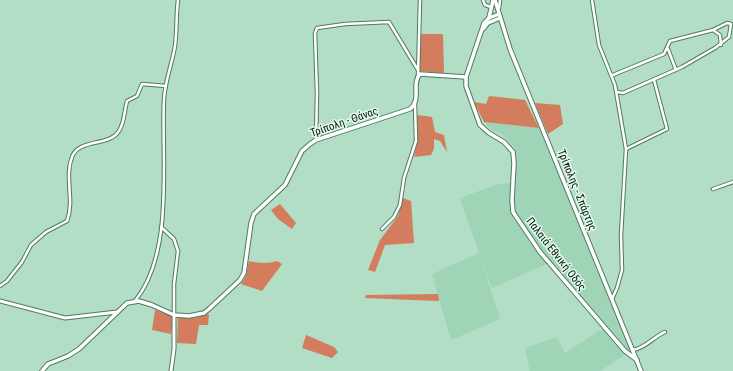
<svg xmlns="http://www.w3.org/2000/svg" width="733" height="371" viewBox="0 0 733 371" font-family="'Roboto Condensed',sans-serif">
<rect width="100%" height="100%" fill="#b1dec4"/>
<!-- built -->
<polygon fill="#a0d4b7" points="484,122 539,128 631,351 600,371 530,371 525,348 557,337 565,353 607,326 552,262 492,288 481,259 500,319 451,340 432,274 479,253 460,198 498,184 511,183 517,164 514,147 502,134 492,130"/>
<!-- forest -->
<g fill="#d47c5e">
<polygon points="420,34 443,34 444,73 420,71"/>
<polygon points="489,96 525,100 539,128 484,122 474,102 486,104"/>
<polygon points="535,103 560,105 563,124 548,134"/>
<polygon points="417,115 432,117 435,132 444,135 447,152 440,141 434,139 434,149 431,155 414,157 418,139"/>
<polygon points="403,198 411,201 414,243 385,245 375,272 368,270 380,240 398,216"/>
<polygon points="280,204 296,223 292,229 278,219 271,210"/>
<path d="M249,261C258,263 268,264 277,261L282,264L262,291L241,284L246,276Z"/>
<polygon points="438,294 439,301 365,298 366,295"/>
<polygon points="155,310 173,316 171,334 152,330"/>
<polygon points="209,314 208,325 199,325 196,344 177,343 178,316 194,318"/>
<polygon points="306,335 334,347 338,352 332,358 302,348"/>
</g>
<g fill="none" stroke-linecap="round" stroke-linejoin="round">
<!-- minor casing -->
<g stroke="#4f7962" stroke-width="4.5">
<g id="minor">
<polyline points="483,0 485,5 491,7"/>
<polyline points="592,0 599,45 615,85 626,149 621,235 622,270 617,288 612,299"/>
<polyline points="499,8 500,0"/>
<polyline points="713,30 720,35 721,45"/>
<polyline points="668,49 676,70"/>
<polyline points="613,75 664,54 670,41 713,30 727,23 731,24 729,37 715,48 682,67 623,93 617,92"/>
<polyline points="418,77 420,0"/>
<polyline points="316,140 317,93 315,33 317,28 345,24 389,22 418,70"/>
<polyline points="626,149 667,129 654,80"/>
<polyline points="713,189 733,182"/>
<polyline points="161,227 174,239 178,251 174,284 174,315"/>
<polyline points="382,229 394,217 400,205 404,178 416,141 415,105"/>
<path d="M0,286L7,281L22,262L31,245L46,232L67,221C75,200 64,177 72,157C79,138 109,147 119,131C125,121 124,112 127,101L137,96L142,84L166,86"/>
<path d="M135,301C175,252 161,158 164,99C165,81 172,64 175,46C177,31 176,15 178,0"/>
<path d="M633,350C646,348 653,337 665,332"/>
</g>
</g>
<!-- tertiary casing -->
<g stroke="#4f7962" stroke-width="5">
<g id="tertiary">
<polyline points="0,301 65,318 117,312"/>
<polyline points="171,371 174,349 174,315"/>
</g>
</g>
<!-- secondary casing -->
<g stroke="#4f7962" stroke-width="5.5">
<g id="secondary">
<polyline points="499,14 489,18 484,23 466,77 466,86 480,125 489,133 504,142 513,152 514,163 512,200 513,212 540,252 625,351 637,360"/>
<polyline points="489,18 493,0"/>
<polyline points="483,29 488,23 500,18"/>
<path d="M42,371L48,364L68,356L79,349L127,303L139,301L152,305L174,315L189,316L204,313L209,309L240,280L244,273L251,223L254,214L285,185L302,151L310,144L316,140L410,109C422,100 411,83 420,74L466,77"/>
</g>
</g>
<!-- primary casing -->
<g stroke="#4f7962" stroke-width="5.5">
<polyline id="primary" points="495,0 510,49 641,371"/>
</g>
<!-- minor -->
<use href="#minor" stroke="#fff" stroke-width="2.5"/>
<!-- tertiary -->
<use href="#tertiary" stroke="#fff" stroke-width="3"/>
<!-- secondary -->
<use href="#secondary" stroke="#fff" stroke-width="3.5"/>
<!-- primary -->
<use href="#primary" stroke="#fff" stroke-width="3.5"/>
</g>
<g text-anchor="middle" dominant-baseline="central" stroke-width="3" stroke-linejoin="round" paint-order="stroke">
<!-- street labels -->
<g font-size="11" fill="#06170e" stroke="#e2f9eb">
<text transform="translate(344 122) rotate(-19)">Τρίπολη - Θάνας</text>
<text transform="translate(577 190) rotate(68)">Τρίπολης - Σπάρτης</text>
<text transform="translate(556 254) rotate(52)">Παλαιά Εθνική Οδός</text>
</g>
</g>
</svg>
